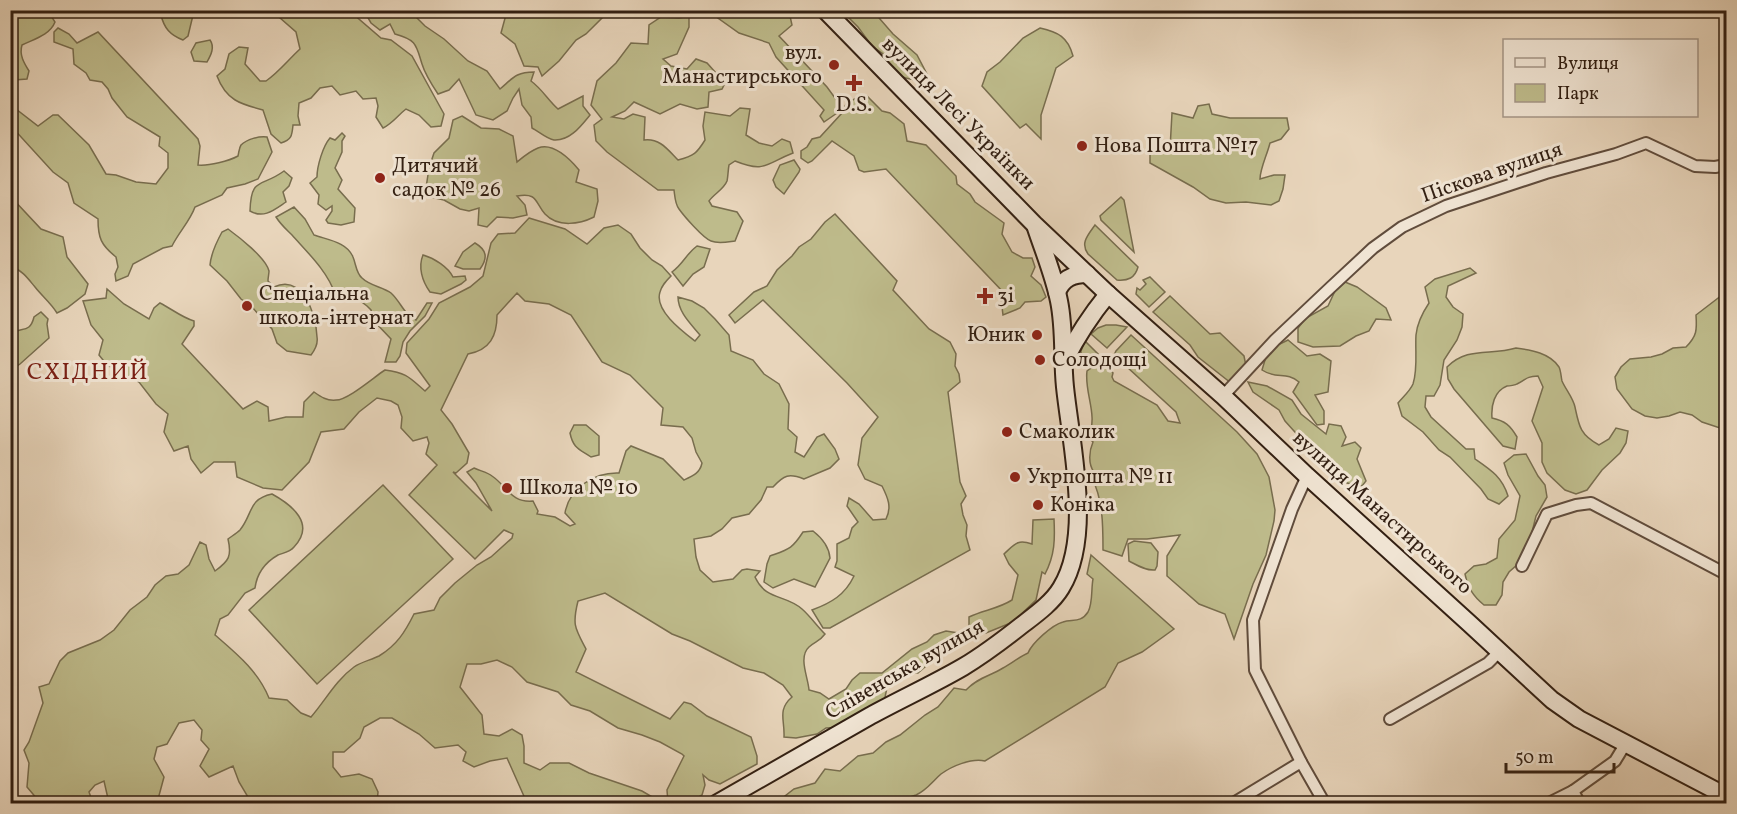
<svg xmlns="http://www.w3.org/2000/svg" width="1737" height="814" viewBox="0 0 1737 814" font-family="Vollkorn,serif">
<rect width="100%" height="100%" fill="#e8d5bb"/>
<filter id="stains"><feTurbulence type="fractalNoise" baseFrequency=".00333" numOctaves="4"/><feColorMatrix values="0 0 0 0 .2 0 0 0 0 .09 0 0 0 0 .02 0 0 0 .5 -.17"/></filter>
<radialGradient id="worn" r=".72"><stop offset=".6" stop-color="#630" stop-opacity="0"/><stop offset="1" stop-color="#630" stop-opacity=".3"/></radialGradient>
<!-- green -->
<g fill="#bebb8b" stroke="#786d4e" stroke-width="1.5" fill-rule="evenodd">
<path d="M11,10L48,11L55,22C50,35 34,39 22,45C19,55 24,63 29,71L27,79L14,80L11,88Z"/>
<path d="M334,10L353,14L381,38L391,40L412,56L444,114L441,126L431,127L419,115L406,109C397,116 393,123 383,128L376,117L378,106L376,98L363,99L356,91L340,95L332,86L320,88L311,98L299,103L298,116L300,125H293C292,135 292,140 281,143L271,134L263,110C240,104 226,100 217,76L225,69L229,54L239,47L248,48L245,64L260,81H266C279,72 288,60 300,49L296,32L272,11Z"/>
<path d="M148,11H194L188,36L183,40C170,35 164,28 161,15H151Z"/>
<path d="M364,11H410L425,26L444,39L468,61L487,71L500,89C513,78 516,72 534,72L531,81C542,89 548,100 558,109L583,96V106L590,115C581,126 570,141 554,140C547,139 538,131 532,128L531,117L522,105L519,89L513,98L507,111L493,120L476,115L459,79L449,90L438,94C432,85 425,74 422,64C416,45 417,40 395,34L390,24L380,30L371,23Z"/>
<polygon points="507,11 507,10 606,11 605,15 586,34 576,40 559,61 542,76 538,67 524,66 515,44 501,33"/>
<polygon points="708,11 786,11 790,16 792,25 779,36 827,87 838,102 840,111 824,122 820,116 824,110 776,57 769,43 739,33"/>
<path d="M842,11H873L893,34L917,55L928,76L921,81C902,78 891,77 886,56L872,46L858,27Z"/>
<path d="M689,16V27L677,54L663,59L671,66L687,69L696,59L707,63L725,83L722,89L709,92L708,107L697,109L680,104L660,114L634,102L625,111L612,117L624,119L633,114L645,117L644,140C660,138 668,150 678,160C694,156 697,153 705,140L703,126L705,112L730,116L740,108L750,109L746,135L759,143L772,146L782,139L790,142L793,153C765,164 765,173 735,161L729,165C728,170 728,177 727,181C724,189 714,194 709,201L712,206L737,212L743,221L735,241C727,242 718,244 711,241C703,238 684,216 679,209C675,204 675,197 674,190H658L607,152L596,141L594,125L602,119L591,105L597,81L616,63L631,43L648,44L649,25L661,17L679,18Z"/>
<path d="M58,28L69,34L77,43L98,32L198,139L200,146L198,165C209,166 229,161 238,156C239,152 239,148 241,145C247,139 259,136 267,137L272,152L258,179L245,184L227,188L222,195L195,207C190,221 179,232 172,246L163,248L133,264L128,276L116,281L115,274L118,267L116,257C101,245 98,238 98,219L74,203L68,183L53,172L11,126V102L16,109L38,126L53,115H58L89,145L106,174L116,175L136,182L156,184L168,168V153L159,146L160,137L127,117L112,98L108,89L102,82L90,80L86,73L74,64L73,49L54,42V32Z"/>
<path d="M1040,28C1058,32 1068,37 1073,56L1056,68L1041,115V139L1026,124L1020,128L982,86L987,72L1000,62L1023,38Z"/>
<path d="M210,40C215,47 211,55 207,62L194,61L191,52L196,43Z"/>
<polygon points="861,95 867,96 882,111 890,113 904,124 907,141 926,145 956,176 957,184 970,194 975,202 1004,223 1002,234 1012,252 1023,258 1032,258 1035,267 1031,276 1041,285 1046,297 1041,301 1025,302 1020,308 1003,315 1001,299 1004,293 886,169 864,172 859,170 854,156 832,141 812,161 808,163 801,158 801,151 807,147 812,139 820,137 842,113 846,104"/>
<path d="M1209,104L1212,114L1230,118H1287L1289,129L1281,139L1270,143C1267,155 1260,169 1260,179L1274,175H1285L1283,189L1279,201L1271,205L1246,202L1226,203L1210,199L1193,187L1150,163V152L1170,149L1172,113L1193,118L1198,106Z"/>
<path d="M462,116L481,128L499,129L513,136L517,162C523,157 530,151 538,148C553,142 570,159 579,170L576,182L597,189L598,201L594,217C580,224 558,228 545,214C535,203 538,192 517,196L525,205L527,215L513,218L497,217L487,227L478,225L479,208L469,211L460,209L444,200L431,197L426,188L429,168L434,153L449,138L453,120Z"/>
<path d="M342,133L345,136L342,141V152L335,168L342,180L338,189L355,208L354,222L341,225L328,223L326,220L332,211V206L326,210L318,204L319,195L310,183L317,177C317,166 323,146 330,138L335,140Z"/>
<polygon points="794,160 800,169 799,172 784,194 776,187 773,180 780,165"/>
<path d="M284,171L292,178L289,186L283,192L286,202C274,210 264,219 250,211C251,176 261,188 284,171Z"/>
<path d="M11,197L41,229L63,237L67,257L88,284L85,294L67,308L57,313C51,303 42,296 35,287C25,275 25,274 11,265Z"/>
<polygon points="1121,197 1124,200 1134,252 1101,220 1100,216"/>
<path d="M294,207L305,219L314,235C328,240 347,242 353,257C356,264 356,273 362,278C370,286 383,287 391,293C401,302 404,315 416,320L427,303H432L425,316L410,331L403,342L400,356L396,362H385L391,339L374,321L371,310L367,306L359,300L341,298L335,294C328,272 308,253 292,235C286,229 281,225 276,217Z"/>
<path d="M835,214L897,281L893,290L929,329L950,342L956,354L955,366L959,374L960,382L948,392L960,482L966,496L961,504L963,515L967,525L966,536L970,550L830,628H823L812,610C831,603 845,595 854,576L835,567L837,561V544L849,538L852,528L858,522L847,506L849,498L859,504L873,520L886,519C892,507 888,498 882,486L865,479L858,465L862,438L878,417L847,383L763,300L735,323L729,315L754,292L767,286L777,270L792,256L799,247L811,239L825,222Z"/>
<path d="M529,218L565,229L587,244L604,228L618,225L631,234L640,248L652,260L662,266L671,276C666,281 662,285 660,292C654,310 682,331 695,341L700,335C691,324 678,312 678,297L692,301L704,308L715,319L729,335L731,351L753,360L764,374L779,384L789,404L788,429L797,437L795,452L804,457L817,437L824,434L835,449L839,459L830,468L804,479C789,473 784,475 773,487H767L761,500L749,514L732,518L722,529L711,536L694,539L696,557L700,570L713,582L733,579L742,570L747,569L760,571L755,577C766,601 785,594 802,609C810,616 817,626 825,634C819,642 816,641 809,647C798,657 808,677 809,690L820,693L829,699L846,689L852,680L860,673H882L912,649L927,642L934,635L946,631L958,633L960,641L947,648L918,673C908,671 896,673 889,683C886,688 885,698 884,704C863,709 858,710 844,727L826,728L817,734L796,738L784,737C785,720 777,710 792,697L783,685L764,673L743,668L690,641L672,634L605,593L578,601C572,625 575,628 586,649L576,672L670,719L684,702L691,704L707,716L751,737L757,756V764L720,784L709,780L703,775L705,785L702,795L694,800L668,803L667,790L684,756L682,754L660,742L642,735L618,728L590,711L571,705L558,692L527,682L512,667L497,660L481,664H467L460,687L482,715L484,734L499,736L512,729L522,735L524,746V763L540,770L550,763H569L589,773L642,791L654,798L655,803H527L507,758L490,761L474,767L463,761L466,752L458,745L435,748L419,734L392,718H380L364,727L360,738L344,752H333V767L341,777L359,774L372,779L378,792L377,803H245L248,797L239,782L233,766L209,777L200,766L209,749L201,740L202,730L194,720L179,723L167,744L157,747L154,759L164,777L157,803H109L104,781L95,785L89,792L93,803H38V800L27,787L29,763L24,750L29,742L43,703L39,687L49,684L60,661L68,653L100,640L114,630L130,610L147,597L155,585L166,576L178,574L189,565L200,542L206,545L209,559L215,571C229,561 232,556 228,539C232,536 237,533 240,530C253,514 248,499 272,494C292,505 316,524 294,547C290,552 283,553 278,555C264,563 257,573 255,588L245,593L228,615L220,619L215,635C237,654 258,671 269,698L287,700L301,713L311,717C325,701 336,680 354,667C361,662 371,660 379,656C397,645 405,632 414,614L434,610L440,598L455,583L477,565L491,557L512,538L513,534L504,530L475,559L409,495L437,465L426,454L429,443L427,437L413,441L401,428L402,417L398,405L391,401L377,398L359,412L344,429L321,432L309,462L282,490L263,488L237,477L235,462H214L201,473L191,459L188,446L174,451L164,432L168,414L156,404L139,382L107,365L99,355L103,340L91,325L83,301L106,298L107,289L124,304L149,319L154,308L160,303C172,309 181,317 194,321V326L182,344L243,409L257,401L268,407L269,421L286,417H303L304,402L314,392C321,397 327,401 336,400C348,400 374,377 385,370C407,373 409,377 425,391L430,386L406,353L407,343L429,319L439,303L470,287L483,276L491,243L498,234L515,233ZM517,293L525,301L549,304L571,315L602,362L630,375L663,408L661,425L683,427L692,438L696,452L702,463C700,473 693,476 684,480L663,459L631,446L626,451L619,473C595,472 569,488 565,513L575,524L570,526L555,517L537,514L538,511L533,501C511,503 508,487 492,476C487,472 480,471 474,468L467,472L476,483L492,511L453,472L456,473L467,463L469,453L452,424L441,410L468,354C490,350 497,336 497,315Z"/>
<path d="M1095,225L1138,267C1135,278 1128,281 1117,280L1088,254C1080,243 1088,235 1095,225Z"/>
<path d="M228,229C239,237 266,258 269,271C269,274 268,277 268,281L274,287C302,274 316,313 317,337C318,343 315,350 311,355L287,351L277,343L272,329L251,306L241,299L227,281L210,265C211,253 216,243 222,232Z"/>
<path d="M475,243C487,250 488,258 480,269H463L455,266L463,252Z"/>
<path d="M697,246L710,249L704,267L693,274L683,286L672,272C684,263 686,254 697,246Z"/>
<path d="M423,255C434,258 448,267 453,277L465,276L466,280L461,284L441,294L430,292C422,281 418,267 423,255Z"/>
<path d="M1470,268L1476,273L1448,286L1446,297L1453,307L1463,314L1462,327L1457,340L1444,360L1440,385L1434,396H1426L1425,407L1431,417L1466,449H1474L1475,459C1491,470 1502,477 1508,496L1499,504L1488,499L1481,489L1450,457L1439,450L1423,432L1402,416L1398,403C1403,397 1410,391 1413,384C1418,369 1415,350 1416,335C1417,324 1423,312 1429,303L1425,287L1435,279Z"/>
<polygon points="1150,277 1165,292 1149,307 1136,294 1137,288 1140,290 1146,284 1143,280"/>
<polygon points="1345,282 1357,287 1386,308 1391,320 1376,319 1369,331 1356,336 1340,346 1313,347 1298,342 1298,328 1306,318 1328,306 1335,291"/>
<path d="M1726,292V430L1702,422L1692,415L1680,412L1669,416L1657,418L1645,416L1632,409L1617,389L1615,377L1621,367L1630,359L1651,357L1662,354L1673,348L1686,347C1697,336 1697,330 1696,315Z"/>
<polygon points="1170,296 1210,334 1220,333 1244,356 1246,366 1231,383 1198,357 1190,345 1153,312"/>
<path d="M41,312L48,319L47,324L49,338L20,364L11,370V333C23,327 30,333 34,317Z"/>
<polygon points="1106,325 1116,325 1127,327 1107,348 1091,334 1098,328"/>
<path d="M1131,335L1237,432L1257,454L1269,477L1275,510L1274,521L1266,555L1253,584L1234,639L1225,614L1199,604L1167,576V556L1180,535L1147,539H1128L1122,556L1103,550C1103,525 1103,500 1092,478L1094,472C1088,464 1089,451 1093,442L1088,437C1099,416 1084,393 1087,371C1094,365 1100,366 1109,368L1113,373L1112,377L1114,381L1157,405L1168,421L1180,423L1176,412L1114,355L1116,351Z"/>
<path d="M1288,340L1307,356L1320,354L1331,361L1328,392L1315,395L1324,411V424L1317,425L1293,392L1299,382C1286,371 1277,380 1262,370L1268,350Z"/>
<polygon points="1085,341 1098,354 1081,366 1081,351"/>
<path d="M1516,348C1531,350 1550,353 1559,367C1561,371 1561,377 1562,381C1566,390 1573,398 1575,407C1579,426 1580,435 1599,445L1609,439L1616,428L1628,431L1626,443L1620,453L1602,470L1587,490L1576,494L1565,490L1547,473L1542,462V443L1532,421L1543,387L1538,376C1524,377 1528,379 1517,384C1516,385 1509,386 1507,386C1494,391 1491,406 1492,418C1505,421 1510,425 1517,437L1515,449L1503,446L1454,389L1448,379L1447,367C1468,346 1490,356 1516,348Z"/>
<polygon points="1248,382 1267,386 1292,400 1301,414 1326,434 1329,424 1341,426 1346,437 1342,446 1355,442 1361,448 1357,459 1366,481 1362,486 1347,483 1334,466 1303,441 1285,421 1279,410 1253,392"/>
<path d="M574,425H586L599,436V455L591,457C579,449 573,448 570,433Z"/>
<path d="M1526,454L1538,476L1545,485L1547,497L1536,516L1532,532V544L1518,564L1509,572L1503,582L1502,595L1496,605H1484C1473,596 1468,588 1465,574L1474,566L1486,564L1497,558L1499,539L1515,520L1520,496L1508,475L1504,463L1514,455Z"/>
<polygon points="383,485 453,559 317,684 249,610"/>
<path d="M1054,519C1055,539 1055,555 1045,574L1042,572L1036,600L1013,622L986,633L969,628V617C983,610 998,609 1012,600L1018,575L1009,564L1004,554C1015,544 1017,539 1032,544L1033,520Z"/>
<path d="M813,531C822,538 829,546 830,558L815,587L794,579L773,588L764,582L767,564L770,556C789,549 792,549 803,532Z"/>
<path d="M1134,541L1151,543L1158,552L1157,566L1155,570C1146,571 1137,565 1129,561L1128,544Z"/>
<path d="M1091,555L1174,629L1142,652L1118,663L1105,687L985,761C971,758 952,766 941,774C933,781 926,791 916,795C905,799 895,800 883,798L878,803H776L794,789L815,783L825,769L840,771L858,756L873,753L886,742L900,735L925,715L938,707L954,688L966,690C977,678 990,676 1003,668C1012,663 1019,657 1028,653C1032,643 1052,625 1063,622C1073,619 1081,623 1088,612C1093,603 1091,589 1093,579L1087,574Z"/>
</g>
<g fill="none" stroke-linecap="round" stroke-linejoin="round">
<!-- minor casing -->
<g stroke="#604c3c" stroke-width="14">
<g id="minor">
<polyline points="1223,396 1275,340 1330,288 1373,248 1402,227 1446,206 1546,173 1616,154 1646,143 1695,166 1715,167 1726,165"/>
<polyline points="1307,476 1292,509 1253,620 1255,670 1301,762 1325,804"/>
<polyline points="1522,566 1547,514 1576,505 1591,503 1726,574"/>
<polyline points="1390,719 1488,663 1500,651"/>
<polyline points="1573,791 1580,804"/>
<polyline points="1232,804 1301,762"/>
<polyline points="1547,804 1573,791 1615,761 1626,743"/>
</g>
</g>
<!-- secondary casing -->
<g stroke="#321f12" stroke-width="20">
<g id="secondary">
<polyline points="825,10 1034,224 1108,294 1223,396 1307,476 1470,624 1552,700 1579,719 1726,796"/>
<path d="M1057,292C1063,278 1073,274 1087,274"/>
<path d="M1065,360C1077,336 1091,315 1108,294"/>
<path d="M716,804C768,774 819,745 870,716C901,699 932,685 963,667C983,655 1003,640 1022,625C1035,615 1052,603 1061,588C1093,536 1071,445 1065,387C1062,359 1065,330 1059,301C1054,276 1044,252 1036,228"/>
</g>
</g>
<!-- minor -->
<use href="#minor" stroke="#f0e4d3" stroke-width="10"/>
<!-- secondary -->
<use href="#secondary" stroke="#f0e4d3" stroke-width="16"/>
</g>
<!-- markers -->
<g fill="#8f2418" stroke="#f0e4d3" stroke-width="2">
<circle cx="834" cy="65" r="6"/>
<path d="M851 74h6v6h6v6h-6v6h-6v-6h-6v-6h6z"/>
<circle cx="1082" cy="146" r="6"/>
<circle cx="380" cy="178" r="6"/>
<path d="M982 287h6v6h6v6h-6v6h-6v-6h-6v-6h6z"/>
<circle cx="247" cy="306" r="6"/>
<circle cx="1037" cy="335" r="6"/>
<circle cx="1040" cy="360" r="6"/>
<circle cx="1007" cy="432" r="6"/>
<circle cx="1015" cy="477" r="6"/>
<circle cx="507" cy="488" r="6"/>
<circle cx="1038" cy="505" r="6"/>
</g>
<g text-anchor="middle" dominant-baseline="central" stroke-width="6" stroke-linejoin="round" paint-order="stroke">
<!-- poi labels -->
<g font-size="21" fill="#321f12" stroke="#f0e4d3" text-anchor="start">
<text x="822" y="53" text-anchor="end">вул.<tspan x="822" dy="24">Манастирського</tspan></text>
<text x="854" y="105" text-anchor="middle">D.S.</text>
<text x="1094" y="146">Нова Пошта №17</text>
<text x="392" y="166">Дитячий<tspan x="392" dy="24">садок № 26</tspan></text>
<text x="259" y="294">Спеціальна<tspan x="259" dy="24">школа-інтернат</tspan></text>
<text x="997" y="296">3і</text>
<text x="1025" y="335" text-anchor="end">Юник</text>
<text x="1052" y="360">Солодощі</text>
<text x="1019" y="432">Смаколик</text>
<text x="1027" y="477">Укрпошта № 11</text>
<text x="519" y="488">Школа № 10</text>
<text x="1050" y="505">Коніка</text>
</g>
<!-- street labels -->
<g font-size="21" fill="#321f12" stroke="#f0e4d3">
<text transform="translate(958 114) rotate(45)">вулиця Лесі Українки</text>
<text transform="translate(1492 173) rotate(-19)">Піскова вулиця</text>
<text transform="translate(1382 513) rotate(42)">вулиця Манастирського</text>
<text transform="translate(905 670) rotate(-30)">Слівенська вулиця</text>
</g>
<!-- quarter labels -->
<g font-size="24" letter-spacing="1.5" fill="#7a1f14" stroke="#f0e4d3">
<text x="88" y="373">СХІДНИЙ</text>
</g>
</g>
<!-- margin -->
<rect width="1737" height="814" fill="none" stroke="#e8d5bb" stroke-width="36"/>
<rect x="12" y="12" width="1713" height="790" fill="none" stroke="#321f12" stroke-width="3"/>
<rect x="18" y="18" width="1701" height="778" fill="none" stroke="#321f12" stroke-width="1.5"/>
<!-- legend -->
<rect x="1503" y="39" width="195" height="78" fill="#f0e4d3" stroke="#a49586" stroke-width="1.5"/>
<rect x="1515" y="58" width="30" height="9" fill="#f0e4d3" stroke="#a49586" stroke-width="1.5"/>
<text x="1557" y="69" font-size="18" fill="#321f12">Вулиця</text>
<rect x="1515" y="84" width="30" height="18" fill="#bebb8b" stroke="#a49586" stroke-width="1.5"/>
<text x="1557" y="99" font-size="18" fill="#321f12">Парк</text>
<!-- scale -->
<path d="M1506 763v9h108v-9" fill="none" stroke="#321f12" stroke-width="3"/>
<text x="1515" y="763" font-size="18" fill="#321f12" stroke="#f0e4d3" stroke-width="4.5" paint-order="stroke">50 m</text>
<rect width="100%" height="100%" filter="url(#stains)"/>
<rect width="100%" height="100%" fill="url(#worn)"/>
</svg>
